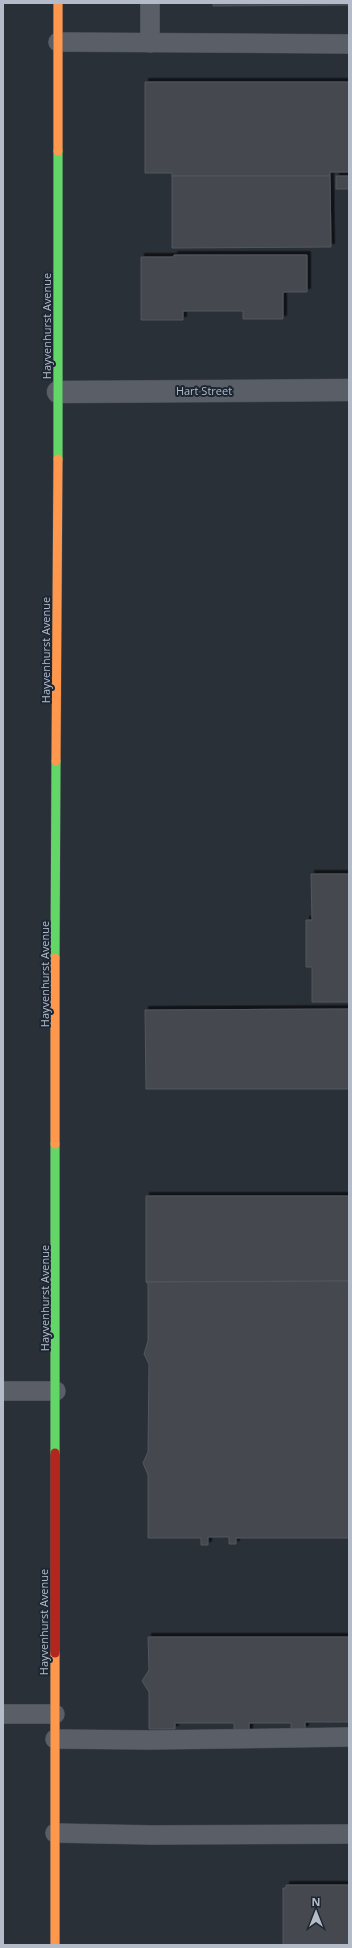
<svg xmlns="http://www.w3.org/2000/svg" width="352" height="1948" viewBox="0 0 352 1948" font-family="'Open Sans',sans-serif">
<defs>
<filter id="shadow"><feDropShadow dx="3.5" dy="-3.5" stdDeviation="0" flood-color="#0009"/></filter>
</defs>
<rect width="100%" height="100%" fill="#2a3038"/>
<!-- building -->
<g fill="#444950" stroke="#52575f" filter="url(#shadow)">
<polygon points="213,3 349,3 349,5 213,6"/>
<polygon points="145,82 349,82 349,172 330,172 330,176 172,176 172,173 145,173"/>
<polygon points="172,176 330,176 331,247 172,248"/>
<rect x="336" y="176" width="13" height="13"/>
<polygon points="174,255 307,255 307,292 283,292 283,319 243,319 243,311 183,311 183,320 141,320 141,257 174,257"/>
<polygon points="311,874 349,874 349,1002 312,1002 312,967 306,967 306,920 312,920"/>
<polygon points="349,1009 349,1089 146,1089 145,1010"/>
<polygon points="146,1196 349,1196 349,1281 146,1282"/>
<polygon points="349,1281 349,1538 236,1538 236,1544 229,1544 229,1537 208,1537 208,1545 201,1545 201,1538 148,1538 148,1475 143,1463 148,1452 149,1364 144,1354 148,1341 148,1284 146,1282"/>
<polygon points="148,1637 349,1637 349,1722 305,1722 305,1729 291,1729 291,1723 249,1723 249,1733 234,1733 234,1723 175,1723 175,1729 149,1729 149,1692 142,1681 149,1670"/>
<polygon points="286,1885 349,1885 349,1945 283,1945 283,1888 286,1888"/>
</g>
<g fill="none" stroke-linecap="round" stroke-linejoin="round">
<!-- lane casing -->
<g stroke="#484c53" stroke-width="20">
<g id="lane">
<polyline points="150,3 150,43"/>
<polyline points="58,42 349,44"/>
<polyline points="3,1391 56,1391"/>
<polyline points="3,1714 55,1714"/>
<polyline points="55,1739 150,1740 349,1737"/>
<polyline points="55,1833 153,1835 349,1834"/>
</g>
</g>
<!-- street casing -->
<g stroke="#484c53" stroke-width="23">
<polyline id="street" points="58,392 349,390"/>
</g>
<!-- fast casing -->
<g stroke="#484c53" stroke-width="10">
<g id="fast">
<polyline points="58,459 58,151"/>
<polyline points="55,958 56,761"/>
<polyline points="55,1144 55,1453"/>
</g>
</g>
<!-- slow casing -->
<g stroke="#484c53" stroke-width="10">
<g id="slow">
<polyline points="58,3 58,151"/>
<polyline points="56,761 58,459"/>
<polyline points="55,958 55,1144"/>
<polyline points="55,1653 55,1945"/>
</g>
</g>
<!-- jam casing -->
<g stroke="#484c53" stroke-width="10">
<polyline id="jam" points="55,1453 55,1653"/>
</g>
<!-- lane -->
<use href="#lane" stroke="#5a5e66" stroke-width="19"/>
<!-- street -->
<use href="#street" stroke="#5a5e66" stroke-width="22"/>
<!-- fast -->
<use href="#fast" stroke="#63d668" stroke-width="9"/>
<!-- slow -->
<use href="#slow" stroke="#ff974d" stroke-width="9"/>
<!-- jam -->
<use href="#jam" stroke="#b3261e" stroke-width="9"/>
</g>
<g text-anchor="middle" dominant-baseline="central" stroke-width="4" stroke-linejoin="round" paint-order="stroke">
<!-- street labels -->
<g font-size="11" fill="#b4bcc9" stroke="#1d2633">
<text transform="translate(46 326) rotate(-90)">Hayvenhurst Avenue</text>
<text x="204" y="390">Hart Street</text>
<text transform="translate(45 650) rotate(-90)">Hayvenhurst Avenue</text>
<text transform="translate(44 974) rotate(-90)">Hayvenhurst Avenue</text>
<text transform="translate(44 1298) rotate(-90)">Hayvenhurst Avenue</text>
<text transform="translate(43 1622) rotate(-90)">Hayvenhurst Avenue</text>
</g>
</g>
<!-- border -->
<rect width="352" height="1948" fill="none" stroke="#b4bcc9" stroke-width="8"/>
<!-- north arrow -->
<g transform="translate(316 1912)" stroke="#1d2633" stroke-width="3" paint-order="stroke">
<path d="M0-3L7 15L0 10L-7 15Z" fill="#b4bcc9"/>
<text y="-6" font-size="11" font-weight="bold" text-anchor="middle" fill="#b4bcc9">N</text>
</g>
</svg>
